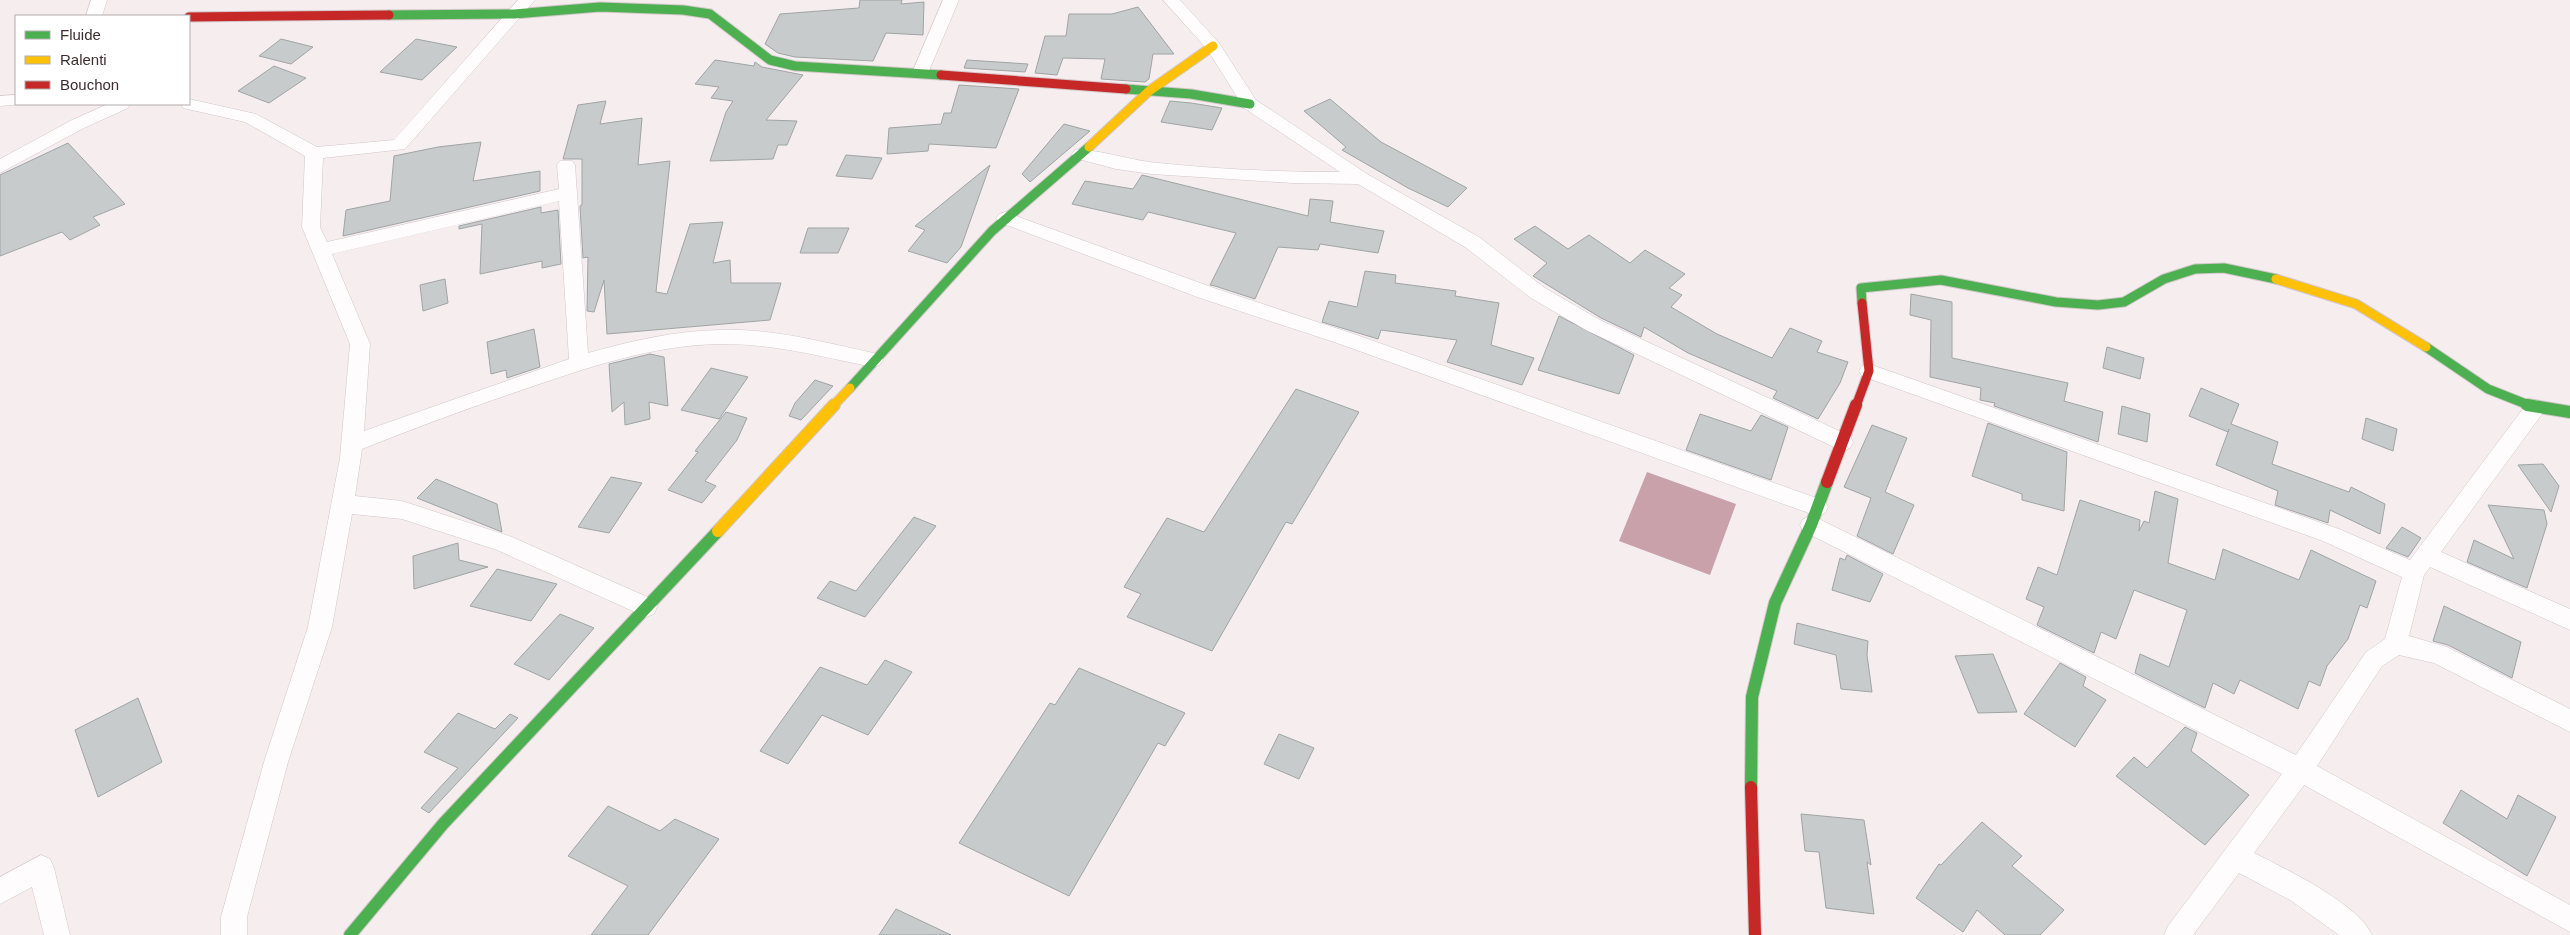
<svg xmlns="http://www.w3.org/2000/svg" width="2570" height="935" viewBox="0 0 2570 935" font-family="Helvetica,sans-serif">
<rect width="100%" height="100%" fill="#f6edef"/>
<!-- water -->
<polygon fill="#c8a1ab" points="1647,472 1736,504 1710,575 1619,541"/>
<!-- building -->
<g fill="#c7cbcb" stroke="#9fa4a4">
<polygon points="860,0 902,0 901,4 924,2 923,35 886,33 873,61 795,57 778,53 765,44 780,14 859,8"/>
<polygon points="1138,7 1174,54 1153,54 1149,79 1145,82 1101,79 1105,59 1063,58 1057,75 1035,73 1045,36 1066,36 1069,14 1112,14"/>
<polygon points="281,39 313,47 291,64 259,56"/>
<polygon points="416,39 457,47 422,80 380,72"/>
<polygon points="715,60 754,66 755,62 762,67 803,75 766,120 797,121 787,145 778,145 773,159 710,161 726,112 733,101 711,98 719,87 695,84"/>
<polygon points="967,60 1028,64 1025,72 964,68"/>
<polygon points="274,66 306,78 269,103 238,91"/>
<polygon points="959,85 1019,89 996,148 929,144 928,151 887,154 889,128 941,124 944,113 951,113"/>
<polygon points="1330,99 1381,142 1467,188 1448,207 1408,188 1342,150 1346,147 1304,111"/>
<polygon points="606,101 600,124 642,118 638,165 670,161 656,292 667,294 690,224 723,222 713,263 730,260 731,283 781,283 770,320 607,334 604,280 594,312 587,311 588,257 583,258 580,206 582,205 582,159 563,159 578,105"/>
<polygon points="1170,101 1191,103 1222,108 1212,130 1161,122"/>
<polygon points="1064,124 1090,131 1030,182 1022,174"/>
<polygon points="481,142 473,181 540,171 540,191 343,236 346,210 390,201 394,156 438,147"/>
<polygon points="68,143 125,204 93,217 100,225 70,240 62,232 0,256 0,175"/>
<polygon points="846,155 882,158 872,179 836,176"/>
<polygon points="990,165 961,247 947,263 908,251 925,230 915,226"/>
<polygon points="1142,175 1308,216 1310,199 1333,201 1330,222 1384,231 1378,253 1320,244 1318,250 1278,247 1255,299 1215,286 1210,285 1236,233 1148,212 1143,220 1072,204 1085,181 1133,189"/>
<polygon points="541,207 541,213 558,210 561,264 542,268 542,261 480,274 482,224 459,229 459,226"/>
<polygon points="1535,226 1568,249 1589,235 1630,263 1645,250 1685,274 1669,288 1682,295 1671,307 1717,334 1772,358 1790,328 1822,341 1817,352 1848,362 1840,383 1818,419 1773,398 1777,391 1688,353 1644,327 1641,337 1601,318 1533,276 1547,263 1514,239"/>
<polygon points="808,228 849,228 838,253 800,253"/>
<polygon points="1365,271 1396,275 1395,283 1456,291 1455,296 1499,303 1491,345 1534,358 1522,385 1447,362 1457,340 1381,330 1378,339 1322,322 1329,301 1357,307"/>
<polygon points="445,279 448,303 423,311 420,285"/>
<polygon points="1911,294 1952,302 1952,358 2068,383 2064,401 2103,412 2098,442 1994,406 1995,403 1980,400 1981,388 1930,377 1931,320 1910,315"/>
<polygon points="1559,316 1634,355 1619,394 1538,370"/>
<polygon points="534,329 540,367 507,378 506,370 491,374 487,342"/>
<polygon points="2107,347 2144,358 2140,379 2103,368"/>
<polygon points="650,354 664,357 668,406 649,402 650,419 625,425 624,402 612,412 609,364"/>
<polygon points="711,368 748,377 719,419 681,410"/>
<polygon points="815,380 833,386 801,420 789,416 795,403"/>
<polygon points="2201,388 2239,404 2231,424 2278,442 2272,464 2349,492 2351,487 2385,504 2380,534 2330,510 2328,523 2275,505 2278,491 2216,465 2229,429 2228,432 2189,416"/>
<polygon points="1296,389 1359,412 1292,524 1286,522 1212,651 1127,617 1141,594 1124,587 1167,518 1204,532"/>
<polygon points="2122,406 2150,414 2147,442 2118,434"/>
<polygon points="726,412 747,418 737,440 705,481 716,486 702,503 668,490 698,452 695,451"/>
<polygon points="1700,414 1751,431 1761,415 1788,427 1771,480 1686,450"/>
<polygon points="2366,418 2397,429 2393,451 2362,439"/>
<polygon points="1988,423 2067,452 2064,511 2022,500 2022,494 1972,476"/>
<polygon points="1872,425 1907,438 1885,492 1914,505 1893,554 1857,536 1871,498 1844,487"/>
<polygon points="2543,464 2559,486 2551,512 2518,465"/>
<polygon points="611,477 642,483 609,533 578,527"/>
<polygon points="436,479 497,504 502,532 417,498"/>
<polygon points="2155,491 2178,499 2168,563 2215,580 2223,549 2299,580 2311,550 2376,581 2367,608 2360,605 2348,639 2327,666 2320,686 2309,681 2298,709 2240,680 2234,694 2213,683 2205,708 2135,673 2140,654 2169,667 2187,610 2134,590 2116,639 2101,632 2094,653 2037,625 2044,607 2026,599 2038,567 2057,575 2080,500 2140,520 2139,531 2144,521 2149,523"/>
<polygon points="2488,505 2544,510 2547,524 2527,588 2467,562 2474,540 2514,559"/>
<polygon points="914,517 936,526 865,617 817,598 830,581 856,591"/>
<polygon points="2402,527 2421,538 2408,557 2386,548"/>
<polygon points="458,543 459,560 488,567 414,589 413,556"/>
<polygon points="1847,555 1883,574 1870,602 1832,590 1840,558 1845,560"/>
<polygon points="497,569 557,584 531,621 470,606"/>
<polygon points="2444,606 2521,642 2512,678 2448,645 2433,641"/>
<polygon points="560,614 594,628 549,680 514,664"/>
<polygon points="1797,623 1868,641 1867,655 1872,692 1841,689 1836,655 1794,644"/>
<polygon points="1993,654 2017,712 1978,713 1955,656"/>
<polygon points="885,660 912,672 868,735 822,715 788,764 760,751 820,667 867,685"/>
<polygon points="2060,663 2086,677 2083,686 2106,700 2075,747 2024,714"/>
<polygon points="1079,668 1185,713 1165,746 1158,743 1069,896 959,843 1050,703 1055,705"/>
<polygon points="138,698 162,762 98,797 75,730"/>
<polygon points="458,713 495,729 510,714 518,718 429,813 421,808 458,768 424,752"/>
<polygon points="2185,727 2197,733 2191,751 2249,795 2205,845 2116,776 2134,757 2147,768"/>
<polygon points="1279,734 1314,748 1299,779 1264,764"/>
<polygon points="2461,790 2507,819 2518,795 2556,817 2527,876 2443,823"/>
<polygon points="608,806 660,831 675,819 719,839 648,935 591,935 628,886 568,856"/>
<polygon points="1801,814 1864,820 1871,865 1867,862 1874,914 1826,908 1819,852 1805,851"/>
<polygon points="1982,822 2022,856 2012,866 2064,910 2040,935 2005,935 1977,910 1963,932 1916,898 1939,864 1941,865"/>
<polygon points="896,909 951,935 879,935"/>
</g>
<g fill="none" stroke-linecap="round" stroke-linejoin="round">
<!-- street casing -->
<g stroke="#d2c6c9" stroke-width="1">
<g id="street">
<polygon points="91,0 107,0 102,16 86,16"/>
<path d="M518,0H535L405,149L323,158L320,227L327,242L559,189L557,165L560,161H572L575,165L588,353C631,341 674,331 719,330C771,328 823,342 873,353L880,355L883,360L880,365L873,367C823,357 771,343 720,344C652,345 586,368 522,390C468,408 415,428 362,449L355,496L402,501L512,537L654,600L657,607L654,614L646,617L497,550L402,519L352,514L332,627L288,762L247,917V935H221V917L264,762L308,627L340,458L350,344L302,227L305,156L245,122L183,108L181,104H189V99L256,114L317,147L394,140ZM559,201L569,359L364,431L370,344L332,254Z"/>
<polygon points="943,0 959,0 928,73 926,77 914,77 912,73"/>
<path d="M1163,0H1180L1219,43L1256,100L1367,174L1479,237L1545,288L1600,320L1850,436L1853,442L1850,448L1843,450L1836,448L1586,330L1531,298L1465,247L1358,184L1292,183L1152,174L1116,169L1075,158L1072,154L1075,150C1084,147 1134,160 1149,162C1212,169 1277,172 1340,172L1244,108L1207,49Z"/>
<polygon points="16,95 16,104 22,104 0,106 0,96"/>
<polygon points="108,104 130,104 128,108 84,128 0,173 0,159 72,120"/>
<polygon points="1005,212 1214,288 1351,333 1825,501 1828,507 1825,513 1817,516 1337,343 1200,298 999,222 996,218 999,214"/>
<path d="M1869,364L2339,529L2410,560L2528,402L2535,400L2542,402L2545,408L2542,414L2441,552L2570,609V630L2430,567L2424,575L2409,636L2447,647L2570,709V732L2434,663L2399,655L2382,666L2317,766L2570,905V932L2304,785L2254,853C2284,868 2359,904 2372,935H2339L2290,900L2239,873L2193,935H2164L2168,926L2282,774L1803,531L1800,525L1803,519L1811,516L1819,519L2296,755L2366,652L2385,639L2402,577L2323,541L1862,376L1859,371L1862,366Z"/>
<polygon points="41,855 50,859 54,868 70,935 44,935 32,887 0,904 0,877"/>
</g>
</g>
<!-- fast-far1 casing -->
<g stroke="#d2c6c9" stroke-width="11">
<g id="fast-far1">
<polyline points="389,15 514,14 600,7 683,10 710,14 770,60 795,66 941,75"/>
<polyline points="1126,89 1191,94 1250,104"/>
<polyline points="1862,303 1861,288 1941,280 2056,302 2098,305 2124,302 2164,279 2195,269 2224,268 2276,279"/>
<polyline points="2426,347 2488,389 2531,406"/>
<polyline points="850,388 992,231 1089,147"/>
</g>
</g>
<!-- fast casing -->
<g stroke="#d2c6c9" stroke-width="14">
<g id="fast">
<polyline points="2527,405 2570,412"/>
<polyline points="1751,787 1752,697 1775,603 1811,525 1827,482"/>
<polyline points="350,935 443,824 718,531"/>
</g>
</g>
<!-- slow-far1 casing -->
<g stroke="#d2c6c9" stroke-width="11">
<g id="slow-far1">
<polyline points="1089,147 1149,91 1213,46"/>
<polyline points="2276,279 2356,304 2426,347"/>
<polyline points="833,406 850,388"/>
</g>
</g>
<!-- slow casing -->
<g stroke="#d2c6c9" stroke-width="14">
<polyline id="slow" points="718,531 834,405"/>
</g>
<!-- jam-far1 casing -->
<g stroke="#d2c6c9" stroke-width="11">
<g id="jam-far1">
<polyline points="189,17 389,15"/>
<polyline points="941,75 1126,89"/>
<polyline points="1856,406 1869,371 1862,303"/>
</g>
</g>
<!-- jam casing -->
<g stroke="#d2c6c9" stroke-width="14">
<g id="jam">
<polyline points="1827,482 1856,405"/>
<polyline points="1751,787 1755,935"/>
</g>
</g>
<!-- street -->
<use href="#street" fill="#fefcfd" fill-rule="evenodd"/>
<!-- fast-far1 -->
<use href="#fast-far1" stroke="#4caf50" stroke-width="9"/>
<!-- fast -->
<use href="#fast" stroke="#4caf50" stroke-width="12"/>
<!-- slow-far1 -->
<use href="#slow-far1" stroke="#ffc107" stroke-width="9"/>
<!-- slow -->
<use href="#slow" stroke="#ffc107" stroke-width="12"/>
<!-- jam-far1 -->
<use href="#jam-far1" stroke="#c62828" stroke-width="9"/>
<!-- jam -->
<use href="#jam" stroke="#c62828" stroke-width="12"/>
</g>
<!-- legend -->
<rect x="15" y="15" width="175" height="90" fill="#ffffff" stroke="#b1abad"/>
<rect x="25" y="31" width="25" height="8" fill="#4caf50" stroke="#b1abad"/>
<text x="60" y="40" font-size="15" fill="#3d2d31">Fluide</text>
<rect x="25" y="56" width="25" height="8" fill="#ffc107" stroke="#b1abad"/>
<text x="60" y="65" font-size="15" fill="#3d2d31">Ralenti</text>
<rect x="25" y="81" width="25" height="8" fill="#c62828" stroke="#b1abad"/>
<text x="60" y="90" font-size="15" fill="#3d2d31">Bouchon</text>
</svg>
